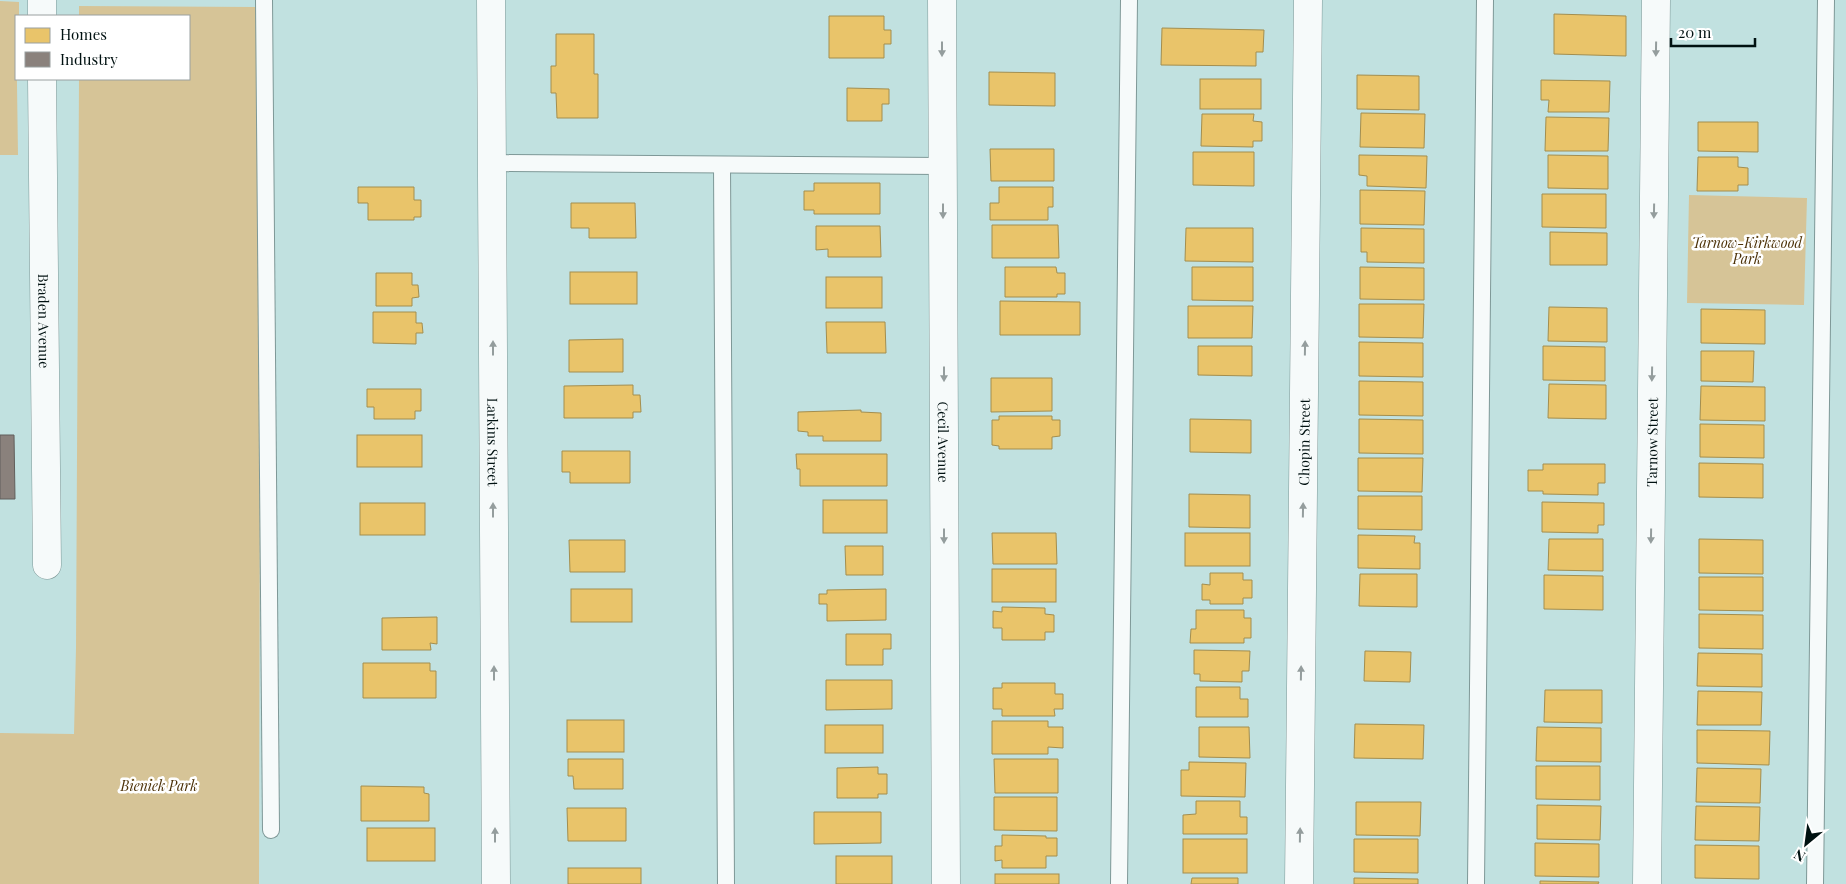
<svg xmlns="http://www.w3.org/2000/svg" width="1846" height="884" viewBox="0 0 1846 884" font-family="'Playfair Display',serif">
<rect width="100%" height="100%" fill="#c1e1e0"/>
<!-- green -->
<g fill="#d6c497">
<polygon points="0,1 19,2 19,16 16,16 18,155 0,155"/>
<polygon points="79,6 261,7 259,884 0,884 0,733 74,734 76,648 79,79 189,79 189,16 79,16"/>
<polygon points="1689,195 1807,198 1804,305 1687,303"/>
</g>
<!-- homes -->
<g fill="#e9c46a" stroke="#a38e4f">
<polygon points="1554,14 1626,16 1626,56 1554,54"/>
<polygon points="829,16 884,16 884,30 891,30 891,44 884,44 884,58 829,58"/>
<polygon points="1162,28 1264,30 1263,52 1256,52 1256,66 1161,65"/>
<polygon points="556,34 594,34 594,74 598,74 598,118 557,118 556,93 551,93 551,66 556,66"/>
<polygon points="989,72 1055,73 1055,106 989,105"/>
<polygon points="1357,75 1419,76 1419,110 1357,109"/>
<rect x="1200" y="79" width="61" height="30"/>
<polygon points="1541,80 1610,81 1609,112 1548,112 1549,100 1541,100"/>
<polygon points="847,88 889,89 889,104 882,104 882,121 847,121"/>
<polygon points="1361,113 1425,114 1424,148 1360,147"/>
<polygon points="1202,114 1254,114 1253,121 1262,122 1262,141 1253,141 1253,147 1201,146"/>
<polygon points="1546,117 1609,118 1608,151 1545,151"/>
<polygon points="1698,122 1758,122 1758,152 1698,151"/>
<polygon points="990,149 1054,149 1054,181 991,181"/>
<polygon points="1193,152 1254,152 1254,186 1193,185"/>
<polygon points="1359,155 1427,156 1426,188 1367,186 1367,176 1359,175"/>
<polygon points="1548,155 1608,156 1608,189 1548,188"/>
<polygon points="1698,157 1738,157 1738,167 1748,168 1748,185 1738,185 1738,191 1697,191"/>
<polygon points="814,183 880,183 880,214 814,214 814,210 804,210 804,191 814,191"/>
<polygon points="358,187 414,187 414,200 421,200 421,217 414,217 414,220 368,220 368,203 358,203"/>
<polygon points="999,187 1053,187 1053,207 1048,207 1048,220 990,220 990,203 999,203"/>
<polygon points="1360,190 1425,191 1424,225 1360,224"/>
<polygon points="1542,194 1606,194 1606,228 1542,227"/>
<polygon points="571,203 635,203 636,238 589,238 589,228 571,228"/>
<polygon points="992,225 1058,225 1059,258 992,258"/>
<polygon points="816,226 880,226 881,257 828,257 828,249 816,250"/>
<polygon points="1186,228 1253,228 1253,262 1185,261"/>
<polygon points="1361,228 1424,229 1424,263 1367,262 1367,252 1361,252"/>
<polygon points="1550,232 1607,233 1607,265 1550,265"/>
<polygon points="1005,267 1056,267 1057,273 1065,273 1065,294 1057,294 1057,297 1005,297"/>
<polygon points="1192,267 1253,267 1253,301 1192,300"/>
<polygon points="1360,267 1424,268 1424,300 1360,299"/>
<rect x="570" y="272" width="67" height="32"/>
<polygon points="376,273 412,273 412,285 418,285 419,297 412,298 412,306 376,306"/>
<rect x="826" y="277" width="56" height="31"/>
<polygon points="1000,301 1080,302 1080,335 1000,335"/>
<polygon points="1359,304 1424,304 1423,338 1359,337"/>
<polygon points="1188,306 1253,306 1252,338 1188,338"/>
<polygon points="1549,307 1607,308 1607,342 1548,341"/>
<polygon points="1701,309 1765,310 1765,344 1701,343"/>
<polygon points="373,312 416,312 416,323 422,323 423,333 416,333 416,344 373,343"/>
<polygon points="826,322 885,322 886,353 827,353"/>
<polygon points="623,339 623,372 569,372 569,340"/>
<polygon points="1359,342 1423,343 1423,377 1359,376"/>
<polygon points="1198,346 1252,346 1252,376 1198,375"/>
<polygon points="1543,346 1605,347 1605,381 1543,380"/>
<polygon points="1701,351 1754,351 1753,382 1701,381"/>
<polygon points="991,378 1052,378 1052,411 991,412"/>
<polygon points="1359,381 1423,382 1423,416 1359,415"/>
<polygon points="1549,384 1606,385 1606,419 1548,418"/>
<polygon points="633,385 633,395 640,395 641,412 633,412 633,418 564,418 564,386"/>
<polygon points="1701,386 1765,387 1765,421 1700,420"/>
<polygon points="367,389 421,389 421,411 415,411 415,419 374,419 374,407 367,407"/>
<polygon points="861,410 861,412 881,413 881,441 823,441 823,436 808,436 808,432 798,431 798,412"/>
<polygon points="999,416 1052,416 1052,420 1060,420 1060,436 1052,437 1052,449 999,449 999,446 992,445 992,420 999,420"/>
<polygon points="1190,419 1251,420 1251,453 1190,452"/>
<polygon points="1359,419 1423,420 1423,454 1359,453"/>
<polygon points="1700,424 1764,425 1764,458 1700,457"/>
<rect x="357" y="435" width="65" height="32"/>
<polygon points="562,451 630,451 630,483 570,483 570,472 562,472"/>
<polygon points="796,454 887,454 887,486 800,486 800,469 797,469"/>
<polygon points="1358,458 1423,458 1422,492 1358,491"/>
<polygon points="1699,463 1763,464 1763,498 1699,497"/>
<polygon points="1543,464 1605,464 1605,483 1598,483 1598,495 1543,494 1543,491 1528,491 1528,470 1543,470"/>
<polygon points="1189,494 1250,495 1250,528 1189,527"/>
<polygon points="1358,496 1422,496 1422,530 1358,529"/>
<rect x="823" y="500" width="64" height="33"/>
<polygon points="1542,502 1604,503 1604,525 1598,525 1598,533 1542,532"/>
<rect x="360" y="503" width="65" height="32"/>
<polygon points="992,533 1056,533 1057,564 993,564"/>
<rect x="1185" y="533" width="65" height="33"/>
<polygon points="1358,535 1415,536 1414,543 1420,543 1420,569 1358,568"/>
<polygon points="1549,539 1603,539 1603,571 1548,570"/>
<polygon points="1699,539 1763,540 1763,574 1699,573"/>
<polygon points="569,540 625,540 625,572 570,572"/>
<polygon points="845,546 883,546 883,575 846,575"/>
<rect x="992" y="569" width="64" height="33"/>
<polygon points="1210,573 1243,573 1243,580 1252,580 1252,598 1243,598 1243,604 1210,604 1210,600 1202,600 1202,584 1210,585"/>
<polygon points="1360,574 1417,574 1417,607 1359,606"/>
<polygon points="1544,575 1603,576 1603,610 1544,609"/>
<polygon points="1699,577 1763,577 1763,611 1699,610"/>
<rect x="571" y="589" width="61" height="33"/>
<polygon points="886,589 886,620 827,621 827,604 819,604 819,594 827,594 827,590"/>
<polygon points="1002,607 1045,608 1045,614 1054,615 1054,632 1045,632 1045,640 1002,640 1002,628 993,628 993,611 1002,612"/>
<polygon points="1196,610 1244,610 1244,618 1251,618 1251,638 1244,638 1244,643 1190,643 1191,629 1196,629"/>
<polygon points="1699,614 1763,615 1763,649 1699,648"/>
<polygon points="437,617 437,644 430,643 431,650 382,650 382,618"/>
<polygon points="846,634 891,634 891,649 883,649 883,665 846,665"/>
<polygon points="1194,650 1250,651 1249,671 1242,671 1242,682 1200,681 1200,674 1194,674"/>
<polygon points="1365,651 1411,652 1410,682 1364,681"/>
<polygon points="1698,653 1762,654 1762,687 1697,686"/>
<polygon points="363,663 430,663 430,671 436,671 436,698 363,698"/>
<polygon points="826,680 892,680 892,709 826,710"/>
<polygon points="1002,683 1055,683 1055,694 1063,694 1063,709 1054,709 1055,716 1002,716 1002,709 993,709 993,688 1002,688"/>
<polygon points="1196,687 1240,687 1240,699 1248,699 1248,717 1196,717"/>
<polygon points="1545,690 1602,690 1602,723 1544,722"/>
<polygon points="1698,691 1762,692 1761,725 1697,725"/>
<rect x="567" y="720" width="57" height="32"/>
<polygon points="992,721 1048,721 1048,727 1063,727 1063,748 1048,747 1048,754 992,754"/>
<polygon points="1355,724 1424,725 1423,759 1354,758"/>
<rect x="825" y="725" width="58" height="28"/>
<polygon points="1199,727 1249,727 1250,758 1199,757"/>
<polygon points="1537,727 1601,728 1601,762 1536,761"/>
<polygon points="1697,730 1770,731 1769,765 1697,763"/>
<polygon points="568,759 623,759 623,789 574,789 573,776 568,776"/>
<polygon points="994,759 1058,759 1058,793 995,793"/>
<polygon points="1189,762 1246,763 1245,797 1181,796 1181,770 1189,770"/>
<polygon points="1536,766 1600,766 1600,800 1536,799"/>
<polygon points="878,767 878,774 887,774 887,794 878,794 878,798 837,798 837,768"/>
<polygon points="1697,768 1761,769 1760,803 1696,802"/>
<polygon points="361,786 424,787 424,793 429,794 429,821 361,821"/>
<polygon points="994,797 1057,797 1057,831 994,830"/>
<polygon points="1196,801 1240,801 1240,817 1247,817 1247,834 1183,834 1183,815 1196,814"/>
<polygon points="1356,802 1421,802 1420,836 1356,835"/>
<polygon points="1537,805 1601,806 1600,840 1537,839"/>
<polygon points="1696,806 1760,807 1759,841 1695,840"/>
<polygon points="567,808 626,808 626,841 568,841"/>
<polygon points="814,812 881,812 881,843 814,844"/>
<rect x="367" y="828" width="68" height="33"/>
<polygon points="1002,835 1046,836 1046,838 1057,838 1057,856 1046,856 1046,868 1002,868 1002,860 995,861 995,846 1002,846"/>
<rect x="1183" y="839" width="64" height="34"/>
<polygon points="1354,839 1418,839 1418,873 1354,872"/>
<polygon points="1535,843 1599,844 1599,877 1535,876"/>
<polygon points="1695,845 1759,846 1759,879 1695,878"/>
<rect x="836" y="856" width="56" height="28"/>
<rect x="568" y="868" width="73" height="16"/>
<rect x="995" y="874" width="64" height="10"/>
<polygon points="1192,878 1238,878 1238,884 1191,884"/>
<polygon points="1354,878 1418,879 1418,884 1354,884"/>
<polygon points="1540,881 1599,882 1598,884 1540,884"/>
</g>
<!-- industry -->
<polygon fill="#8a817c" stroke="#615f5c" points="0,435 14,435 15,499 0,499"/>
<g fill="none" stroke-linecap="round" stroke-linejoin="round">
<!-- lane casing -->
<g stroke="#7e9897" stroke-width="18">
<g id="lane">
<polyline points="264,0 271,830"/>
<polyline points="491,163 942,166"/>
<polyline points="722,165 726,884"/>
<polyline points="1119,884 1129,0"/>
<polyline points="1476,884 1485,0"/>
<polyline points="1815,884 1826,0"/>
</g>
</g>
<!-- street casing -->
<g stroke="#7e9897" stroke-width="29">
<g id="street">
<polyline points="42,0 42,16"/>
<path id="s1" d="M491,0L496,884"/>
<path id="s2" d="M942,0L946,884"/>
<path id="s3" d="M42,79L47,565"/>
<path id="s4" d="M1299,884L1308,0"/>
<path id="s5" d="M1647,884L1656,0"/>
</g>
</g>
<!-- lane -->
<use href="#lane" stroke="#f6fafa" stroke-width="16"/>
<!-- street -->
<use href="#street" stroke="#f6fafa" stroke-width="28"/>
</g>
<!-- one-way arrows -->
<defs><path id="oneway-solid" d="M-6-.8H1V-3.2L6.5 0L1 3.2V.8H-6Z" transform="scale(1.25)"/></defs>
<g fill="#949d9d">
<use href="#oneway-solid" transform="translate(942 49) rotate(90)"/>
<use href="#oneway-solid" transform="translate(1656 49) rotate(91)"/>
<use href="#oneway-solid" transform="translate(943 211) rotate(90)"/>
<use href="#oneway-solid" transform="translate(1654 211) rotate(91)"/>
<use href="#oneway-solid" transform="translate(493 348) rotate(-90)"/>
<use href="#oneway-solid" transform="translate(1305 348) rotate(-89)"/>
<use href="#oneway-solid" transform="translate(944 374) rotate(90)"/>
<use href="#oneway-solid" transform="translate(1652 374) rotate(91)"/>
<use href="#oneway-solid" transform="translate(493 510) rotate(-90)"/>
<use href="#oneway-solid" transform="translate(1303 510) rotate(-89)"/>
<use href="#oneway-solid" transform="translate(944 536) rotate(90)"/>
<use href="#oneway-solid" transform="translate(1651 536) rotate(91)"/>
<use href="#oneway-solid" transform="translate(494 673) rotate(-90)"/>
<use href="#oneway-solid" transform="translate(1301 673) rotate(-89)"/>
<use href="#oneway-solid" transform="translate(495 835) rotate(-90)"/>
<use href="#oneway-solid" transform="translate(1300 835) rotate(-89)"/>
</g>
<g text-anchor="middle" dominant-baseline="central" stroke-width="5" stroke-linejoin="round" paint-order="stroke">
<!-- park labels -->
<g font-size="14" font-style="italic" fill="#4c3107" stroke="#fff">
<text x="1747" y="242">Tarnow-Kirkwood<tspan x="1747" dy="16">Park</tspan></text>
<text x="159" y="785">Bieniek Park</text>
</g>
<!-- street labels -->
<g font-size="14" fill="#011" stroke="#fff">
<text stroke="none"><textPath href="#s3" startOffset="242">Braden Avenue</textPath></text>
<text stroke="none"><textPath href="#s1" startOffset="442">Larkins Street</textPath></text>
<text stroke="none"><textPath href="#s2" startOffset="442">Cecil Avenue</textPath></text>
<text stroke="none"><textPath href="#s4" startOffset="442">Chopin Street</textPath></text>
<text stroke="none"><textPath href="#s5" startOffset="442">Tarnow Street</textPath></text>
</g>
</g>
<!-- legend -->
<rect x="15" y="15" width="175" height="65" fill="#ffffff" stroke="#99a0a0"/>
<rect x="25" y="28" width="25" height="15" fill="#e9c46a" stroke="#99a0a0"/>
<text x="60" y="40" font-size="15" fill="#001111">Homes</text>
<rect x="25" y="52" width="25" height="15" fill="#8a817c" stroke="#99a0a0"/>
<text x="60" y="65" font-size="15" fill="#001111">Industry</text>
<!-- north arrow -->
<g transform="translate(1806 844) rotate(209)" stroke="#ffffff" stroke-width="4" paint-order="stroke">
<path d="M0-4L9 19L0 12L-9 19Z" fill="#001111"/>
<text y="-8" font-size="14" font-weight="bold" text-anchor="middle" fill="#001111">N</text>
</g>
<!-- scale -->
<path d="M1671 38v8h84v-8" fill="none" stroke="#001111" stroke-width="2.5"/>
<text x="1678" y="38" font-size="15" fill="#001111" stroke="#ffffff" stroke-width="4" paint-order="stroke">20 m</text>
</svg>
